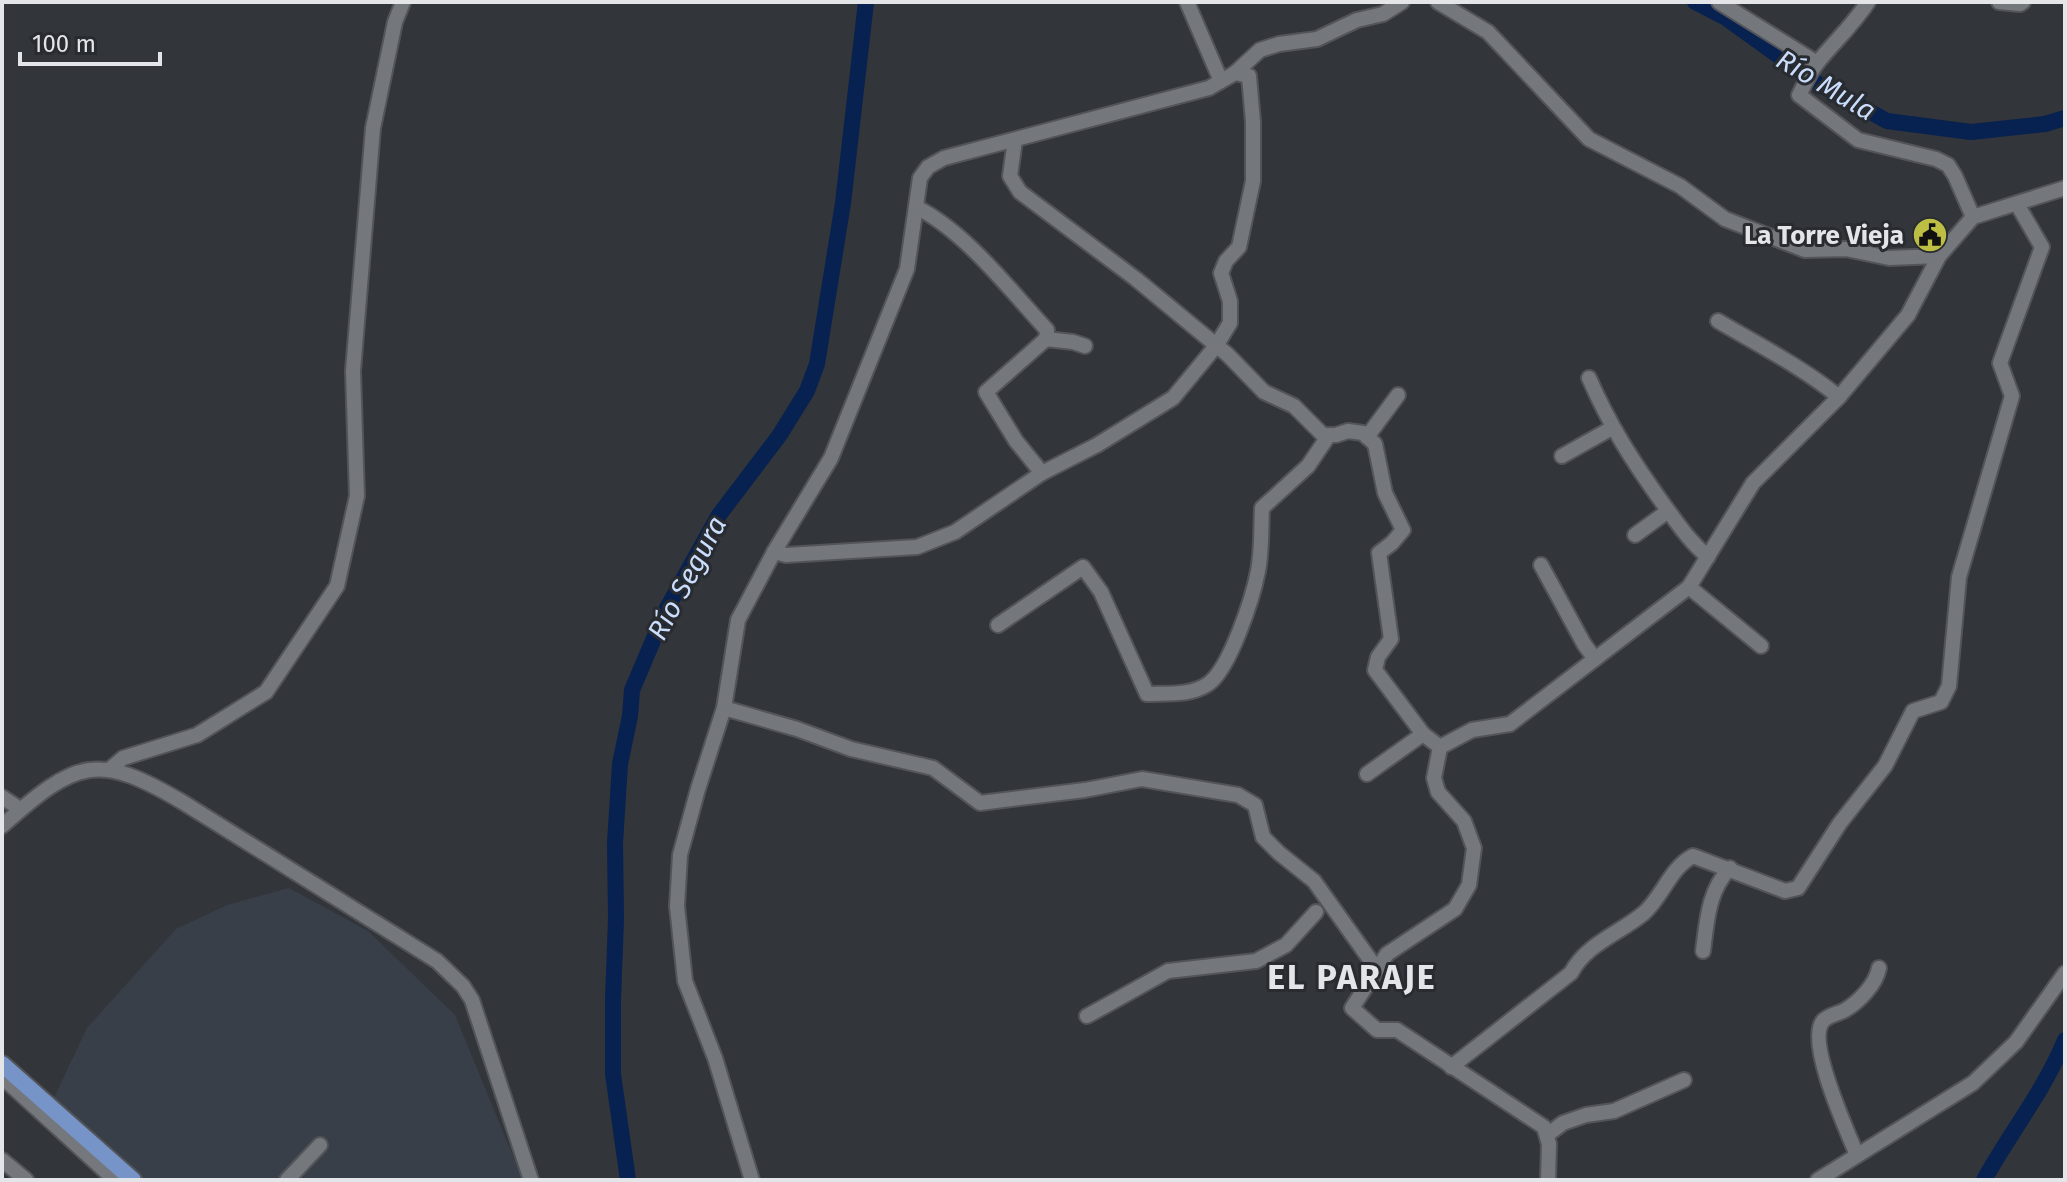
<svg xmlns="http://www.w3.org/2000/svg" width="2067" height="1182" viewBox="0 0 2067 1182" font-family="'Fira Sans',sans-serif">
<rect width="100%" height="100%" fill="#32353a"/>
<!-- built -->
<polygon fill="#393f49" points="289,888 368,931 455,1015 523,1180 133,1180 50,1106 87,1028 176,929 227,905"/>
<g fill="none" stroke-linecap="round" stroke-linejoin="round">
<!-- river -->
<g stroke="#072150" stroke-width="16">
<polyline points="1695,2 1726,18 1815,82 1887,121 1971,132 2045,124 2065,118"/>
<polyline points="628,1180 613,1074 613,1000 616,919 615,843 620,764 630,716 632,690 666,610 719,515 779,436 807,391 817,364 843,203 866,2"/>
<path d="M1984,1180C2010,1133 2044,1091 2065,1040"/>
</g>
<!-- minor casing -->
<g stroke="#525459" stroke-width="18">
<g id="minor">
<polyline points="1187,2 1221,81"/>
<polyline points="1438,2 1488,32 1589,139 1680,186 1725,219 1805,250 1846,249 1889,258 1939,256"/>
<polyline points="1719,2 1817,63"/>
<path d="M1868,2C1852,26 1836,40 1818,62C1809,73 1805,84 1799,95L1858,140L1936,159L1948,165L1955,176L1973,217"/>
<polyline points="1999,2 2020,4 2023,2"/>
<polyline points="1015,140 1010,176 1020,192 1136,279 1228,355 1264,392 1294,406 1323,435 1336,435 1348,431 1363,433 1375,444 1385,493 1403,530 1392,543 1379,553 1391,639 1378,657 1375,670 1423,734 1440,747"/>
<path d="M916,207C966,232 1009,289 1047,330L1046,339L986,392L1016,441L1042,473L1097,445L1173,398L1216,346L1230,323V301L1221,273L1226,261L1239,247L1253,181V122L1249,76L1235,73"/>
<path d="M1718,321C1759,345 1802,367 1839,397"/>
<polyline points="1046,339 1073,342 1085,346"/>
<path d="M1589,378C1610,426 1633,462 1664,505C1678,524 1690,542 1708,557"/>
<polyline points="1367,437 1398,395"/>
<polyline points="1562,456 1612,428"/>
<polyline points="1635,535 1668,511"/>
<polyline points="774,552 786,555 917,547 955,532 1042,473"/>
<polyline points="1541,565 1584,644 1595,659"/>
<polyline points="1689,587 1761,646"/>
<path d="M998,625L1083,567L1101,592L1147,694C1168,693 1190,696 1208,684C1230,669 1253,597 1258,571C1262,550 1261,528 1262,508L1308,466L1329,435"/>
<polyline points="724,708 797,729 851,749 933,768 980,803 1085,790 1142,779 1238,795 1255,805 1263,837 1279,853 1314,881 1376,968"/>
<polyline points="109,770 123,758 197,735 266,692 337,586 357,496 353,371 373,128 395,22 403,2"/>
<polyline points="1367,774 1423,734"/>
<polyline points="2,797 20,809"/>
<path d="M2,826C76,760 97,751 184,803L437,961L463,986L472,1000L531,1180"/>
<path d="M1703,951C1707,921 1708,891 1730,868"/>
<polyline points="1087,1016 1168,971 1256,961 1286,945 1316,912"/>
<path d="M1451,1067L1571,973C1586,944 1620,933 1644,913C1663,896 1670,868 1693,856L1785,891L1798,888L1840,823L1885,766L1913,711L1941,702L1949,686L1959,577L2012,396L2000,363L2042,247L2017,204"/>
<polyline points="2,1077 115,1180"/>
<polyline points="1547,1135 1563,1123 1586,1115 1614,1111 1684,1080"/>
<path d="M1857,1155C1847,1131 1806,1041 1823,1021C1828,1015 1838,1014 1845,1010C1859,1002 1876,984 1879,968"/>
<polyline points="2,1160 26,1180"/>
<polyline points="287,1180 320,1145"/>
<polyline points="752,1180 715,1058 685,981 677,906 680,855 698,789 724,708 738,620 774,552 831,458 907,269 920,178 928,167 944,158 1209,88 1235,73 1260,50 1279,44 1317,39 1357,20 1383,14 1402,2"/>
<polyline points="1548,1180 1549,1144 1544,1127 1397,1030 1377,1030 1352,1008 1387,954 1455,909 1469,885 1474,848 1464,821 1438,792 1434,778 1440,747 1472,730 1510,724 1689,587 1753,483 1839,397 1908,315 1939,256 1973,217 2065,188"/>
<polyline points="1818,1180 1973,1083 2016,1042 2065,973"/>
</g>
</g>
<!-- major casing -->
<g stroke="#525459" stroke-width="20">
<polyline id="major" points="2,1064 133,1180"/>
</g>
<!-- minor -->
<use href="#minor" stroke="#74777c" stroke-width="14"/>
<!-- major -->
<use href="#major" stroke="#7694c8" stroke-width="16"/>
</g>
<!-- icons -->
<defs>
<g id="civic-disc" transform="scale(1.8)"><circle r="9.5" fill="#bcbf44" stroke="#282b2f"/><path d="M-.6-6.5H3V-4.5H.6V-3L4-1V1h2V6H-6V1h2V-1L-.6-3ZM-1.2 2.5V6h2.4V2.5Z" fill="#111"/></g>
</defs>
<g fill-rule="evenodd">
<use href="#civic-disc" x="1930" y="235"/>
</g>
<g text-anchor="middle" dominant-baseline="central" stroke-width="6" stroke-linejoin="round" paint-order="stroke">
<!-- poi labels -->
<g font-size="26" font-weight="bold" fill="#e3e5e8" stroke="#282b2f" text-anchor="end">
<text x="1904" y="235">La Torre Vieja</text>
</g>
<!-- water labels -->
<g font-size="28" font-style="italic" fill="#caddfd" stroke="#282b2f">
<text transform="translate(1826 85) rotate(31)">Río Mula</text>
<text transform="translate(687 578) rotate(-62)">Río Segura</text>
</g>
<!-- district labels -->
<g font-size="34" font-weight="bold" letter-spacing="2" fill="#e3e5e8" stroke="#282b2f">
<text x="1352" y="977">EL PARAJE</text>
</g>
</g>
<!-- border -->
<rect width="2067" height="1182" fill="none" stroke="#e3e5e8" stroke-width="8"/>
<!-- scale -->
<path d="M20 52v12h140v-12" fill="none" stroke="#e3e5e8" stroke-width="4"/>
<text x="32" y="52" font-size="24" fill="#e3e5e8" stroke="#282b2f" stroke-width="6" paint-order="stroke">100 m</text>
</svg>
